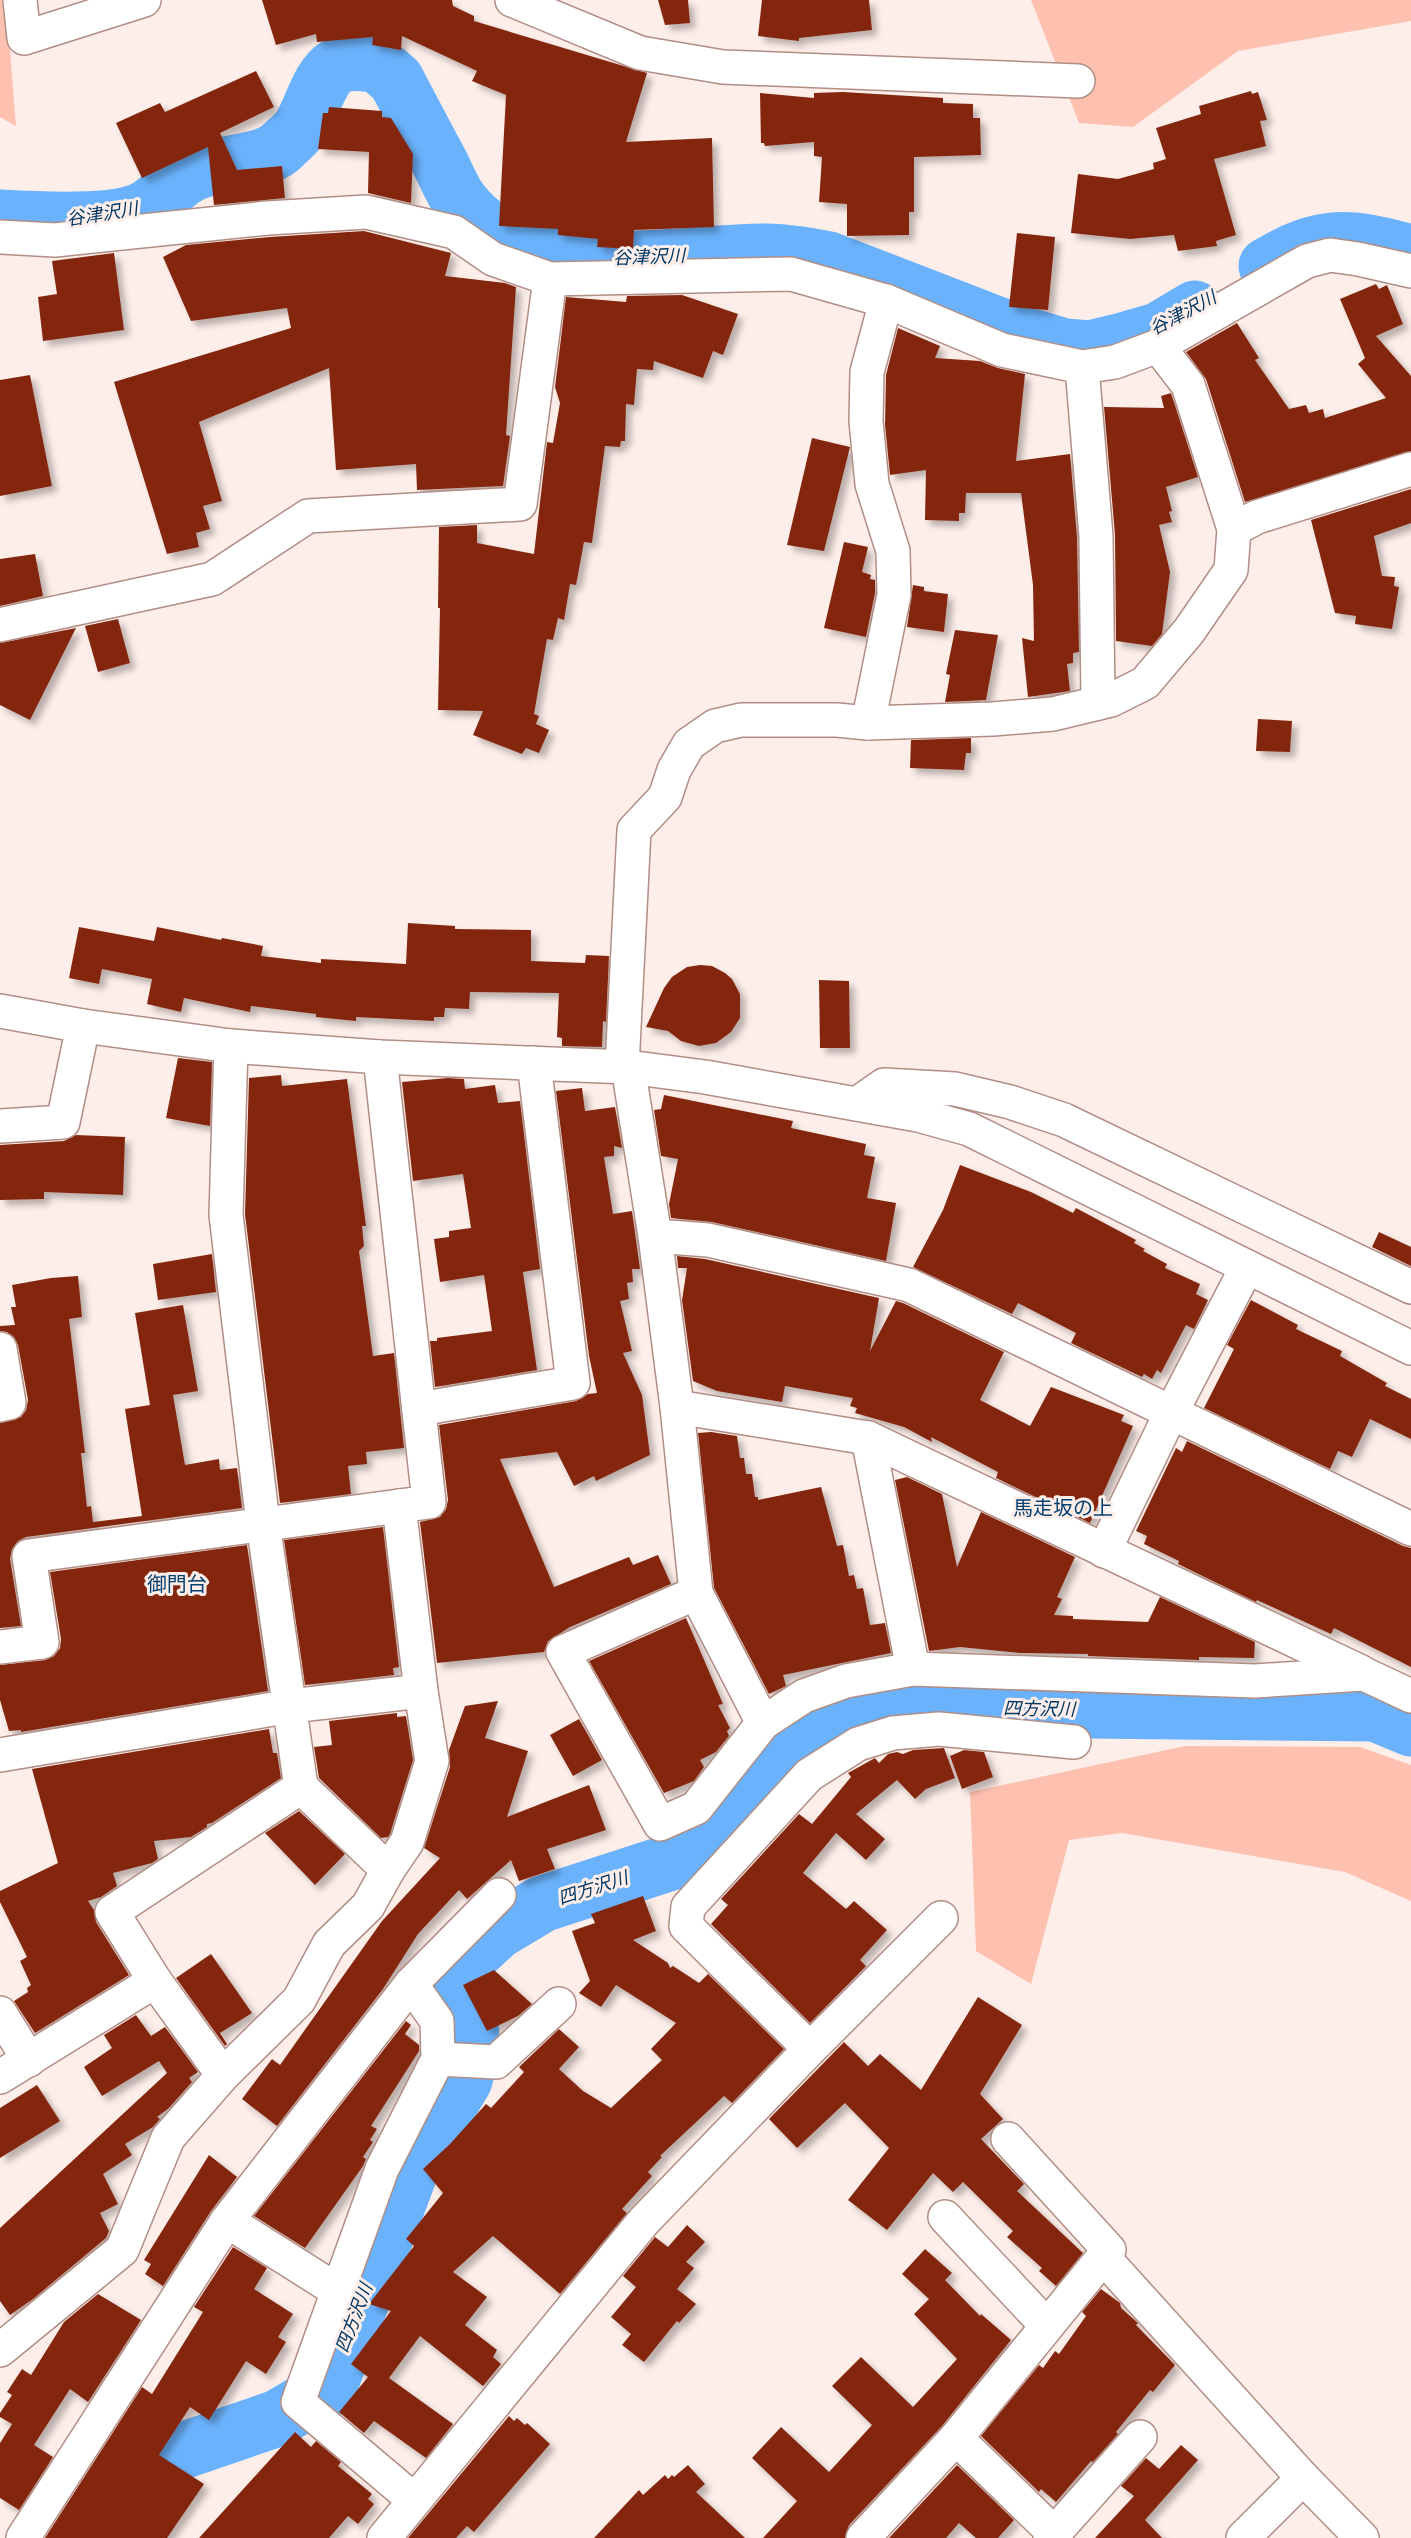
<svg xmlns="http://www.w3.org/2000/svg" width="1411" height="2538" viewBox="0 0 1411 2538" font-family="Jost,'Noto Sans JP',sans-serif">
<defs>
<filter id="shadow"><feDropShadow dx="5.5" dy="5.5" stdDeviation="3" flood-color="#0004"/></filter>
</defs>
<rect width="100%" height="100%" fill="#fdeeea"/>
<!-- green -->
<g fill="#fec0af">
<polygon points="0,0 6,0 16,126 0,117"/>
<polygon points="1031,0 1411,0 1411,21 1238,51 1133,127 1079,123"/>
<polygon points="1185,1746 1360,1747 1411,1765 1411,1901 1345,1872 1122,1833 1069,1840 1031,1984 976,1951 970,1792"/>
</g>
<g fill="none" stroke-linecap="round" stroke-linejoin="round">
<!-- river -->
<g stroke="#6ab2fc" stroke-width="57">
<path d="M0,218C35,220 110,224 141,211C165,200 174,178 201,170C223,163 262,163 280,148C286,142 295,135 300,128C311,112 319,76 337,66C348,61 368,62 378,66C384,69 391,76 396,80C411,109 426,137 441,165C447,177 452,190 460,201C525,288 672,252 766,252C787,252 809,256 829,260L1018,333L1065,347L1090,349L1123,341L1158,331L1195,309"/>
<path d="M1267,266C1322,233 1350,236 1411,253"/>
<polyline points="128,2538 173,2454 278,2418 328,2389 411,2168 464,2080 472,2051 470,2024 456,1988 456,1969 497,1931 542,1904 693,1855 730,1828 799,1748 866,1719 909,1708 1375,1713 1411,1728"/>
</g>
</g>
<!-- building -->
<g fill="#832810" filter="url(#shadow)">
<polygon points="262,0 452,0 453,6 474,16 474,21 647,73 626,142 712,138 714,227 634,230 633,249 597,247 598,239 558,235 558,229 499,226 506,95 472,81 477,71 402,36 401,50 372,45 373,37 317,42 316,34 276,45"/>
<polygon points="658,0 688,0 690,23 665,25"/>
<polygon points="762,0 869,0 872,30 799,38 799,41 758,36"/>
<polygon points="256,71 274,107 220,133 237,170 282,166 285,198 214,205 208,147 142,178 116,123 160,103 165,112"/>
<polygon points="1251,91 1252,94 1258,92 1267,120 1260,121 1266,146 1214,159 1236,235 1216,241 1217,246 1178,251 1174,235 1130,239 1071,233 1078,174 1118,179 1154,169 1153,163 1166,159 1156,128 1201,114 1199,106"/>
<polygon points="843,92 943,98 943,103 973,104 973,118 980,118 981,155 914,157 914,212 909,212 909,235 847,236 847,204 819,202 822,157 814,156 814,142 765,146 764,143 761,143 760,93 814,98 814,93"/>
<polygon points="329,107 382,111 382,117 391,118 413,154 411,203 368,193 369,152 318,149 323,113 328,113"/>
<polygon points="364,231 451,253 445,276 505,283 516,287 506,435 510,436 503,486 417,490 416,464 336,470 329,368 199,422 222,501 203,506 210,529 196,533 199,547 167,554 114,382 291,328 287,308 191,321 163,257 186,245 270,237"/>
<polygon points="1017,233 1055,237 1048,310 1009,307"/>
<polygon points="114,253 124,330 43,341 38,297 57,294 52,261"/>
<polygon points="1376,284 1379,289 1387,285 1403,324 1376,336 1411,376 1411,451 1245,502 1206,379 1186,352 1237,323 1259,358 1255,360 1289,409 1306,405 1309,413 1323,409 1325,418 1386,398 1358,364 1365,358 1340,299"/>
<polygon points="682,295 738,314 723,355 713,351 703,378 654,361 653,370 637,369 634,405 626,404 625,441 621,441 620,447 605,446 592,543 584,542 576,585 570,584 564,620 558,618 553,640 547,639 534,714 539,716 536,724 549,730 539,753 526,748 522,754 473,735 483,711 438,710 440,608 438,608 439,527 477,525 477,543 534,554 547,442 553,443 560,403 555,387 566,297 626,302 627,296"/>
<polygon points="898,328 940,346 935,358 980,361 998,368 1025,374 1016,461 1070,454 1077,537 1079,652 1073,653 1073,663 1067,664 1070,691 1028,697 1022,638 1034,641 1033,585 1021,493 966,493 965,513 959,513 959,521 925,520 926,470 890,475 885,425 886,375"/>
<polygon points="30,375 52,486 0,496 0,380"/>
<polygon points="1171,393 1198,477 1166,487 1172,511 1169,512 1172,522 1159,525 1170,572 1162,634 1152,646 1116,641 1115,535 1104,407 1164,408 1161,396"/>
<polygon points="812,438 850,447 824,551 787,545"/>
<polygon points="1411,489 1411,523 1374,536 1382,576 1395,577 1394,586 1399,587 1392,629 1355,624 1356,616 1335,613 1311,520"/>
<polygon points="844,542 868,547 862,572 871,575 870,579 875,580 875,593 866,637 824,628"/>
<polygon points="35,554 43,596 0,606 0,559"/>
<polygon points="913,585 924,587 924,591 948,594 944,632 907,627"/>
<polygon points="118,619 130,663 98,672 85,626"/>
<polygon points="76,628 30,720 0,705 0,643"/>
<polygon points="955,630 998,635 986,700 945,702 950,675 946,674"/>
<polygon points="1258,719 1292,721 1290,752 1256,751"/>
<polygon points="971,738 971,753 966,753 964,770 910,768 911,740"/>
<polygon points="408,923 455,926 455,929 531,930 531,961 585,963 586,955 609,956 606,1022 603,1021 602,1047 562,1046 562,1038 557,1037 559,993 470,992 469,1009 445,1008 444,1017 434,1017 434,1021 356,1017 356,1021 316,1017 316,1014 251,1006 250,1012 184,998 181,1012 147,1004 152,979 102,969 99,984 69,978 79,927 154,941 157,927 221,940 222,938 263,946 261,956 321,963 321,959 406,964"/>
<polygon points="700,965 712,966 725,973 732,979 740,994 740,1018 731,1032 716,1043 699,1046 681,1041 668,1031 646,1027 664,988 672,977 687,967"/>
<polygon points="819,980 849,981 850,1048 820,1048"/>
<polygon points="178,1058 212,1062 210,1126 166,1118"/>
<polygon points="281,1075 282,1086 347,1079 366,1226 362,1226 364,1246 359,1251 373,1356 394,1353 404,1448 366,1452 367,1464 348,1466 351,1494 280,1503 245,1214 249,1078"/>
<polygon points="448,1078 464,1079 465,1089 495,1085 498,1103 520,1101 540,1269 523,1272 537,1370 435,1387 430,1341 437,1341 437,1338 492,1331 484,1275 440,1282 434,1239 449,1237 449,1231 471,1228 463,1174 413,1181 402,1082"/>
<polygon points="582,1088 585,1111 615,1107 622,1148 614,1146 614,1156 604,1157 613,1214 632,1211 640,1269 632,1269 633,1282 627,1283 629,1299 620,1301 632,1351 623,1353 642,1395 650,1455 596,1481 594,1476 574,1486 557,1452 500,1459 554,1587 629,1557 633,1565 658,1555 671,1584 570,1627 548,1641 544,1652 437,1663 420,1522 440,1517 446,1509 448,1500 439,1425 576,1401 588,1394 597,1393 589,1356 556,1091"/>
<polygon points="664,1095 793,1121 791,1128 866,1144 864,1155 875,1157 867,1198 896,1203 886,1261 712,1222 671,1218 669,1204 678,1159 661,1156 654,1110 661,1109"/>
<polygon points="76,1135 125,1137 123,1195 44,1192 44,1199 0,1200 0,1145 64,1141"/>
<polygon points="960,1165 1031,1192 1073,1213 1076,1208 1136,1240 1134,1243 1145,1249 1143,1251 1167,1264 1165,1268 1200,1284 1196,1294 1208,1300 1194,1329 1186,1325 1161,1373 1157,1370 1152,1379 1144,1374 1142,1377 1071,1343 1076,1333 1018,1303 1012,1314 913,1267 943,1210"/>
<polygon points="1379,1232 1411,1247 1411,1266 1372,1247"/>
<polygon points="212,1254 216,1292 158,1300 153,1264"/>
<polygon points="677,1256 705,1259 879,1298 870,1351 896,1301 903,1303 1004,1352 980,1400 1030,1426 1051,1387 1124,1415 1121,1421 1133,1426 1090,1523 996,1478 998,1472 931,1437 932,1442 904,1427 855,1413 857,1408 850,1406 853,1398 785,1386 782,1402 717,1391 693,1381 682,1300 687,1268 678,1268"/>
<polygon points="78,1276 82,1317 69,1319 85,1453 81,1453 87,1507 91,1506 93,1522 142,1516 125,1409 150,1405 135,1313 183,1305 198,1391 173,1395 185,1465 219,1459 220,1470 237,1468 242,1508 26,1537 18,1541 12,1549 10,1559 21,1626 0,1628 0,1423 21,1417 26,1410 28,1400 18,1345 14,1337 7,1332 0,1331 0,1326 15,1325 11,1307 16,1307 12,1285 51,1278"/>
<polygon points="1251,1300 1298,1325 1296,1329 1342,1351 1340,1356 1387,1383 1385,1386 1411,1399 1411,1439 1370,1419 1352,1457 1338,1451 1330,1469 1204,1408 1234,1349 1227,1345"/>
<polygon points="711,1432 737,1436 740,1458 744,1458 746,1474 752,1474 755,1497 758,1497 758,1500 821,1487 837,1546 843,1545 849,1576 854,1575 857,1589 863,1588 870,1625 885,1623 891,1653 783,1675 786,1686 769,1694 714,1588 698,1433"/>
<polygon points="1187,1441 1403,1546 1411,1548 1411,1667 1334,1628 1331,1634 1257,1600 1256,1602 1178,1564 1179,1561 1144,1544 1147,1536 1136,1531 1176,1448 1182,1452"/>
<polygon points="907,1477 942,1494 957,1567 981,1512 1075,1557 1057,1597 1062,1599 1054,1615 1073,1616 1073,1619 1148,1622 1160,1597 1255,1642 1254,1658 1199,1657 1199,1660 1088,1656 1088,1654 1020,1653 960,1647 929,1651 895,1480"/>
<polygon points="383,1527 399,1667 393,1668 394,1675 305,1685 284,1540"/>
<polygon points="247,1545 268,1691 21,1732 21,1730 9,1731 0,1700 0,1665 45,1660 54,1656 60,1648 61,1639 50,1572"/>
<polygon points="686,1618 723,1704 718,1705 730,1728 727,1731 729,1736 716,1752 700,1760 704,1767 694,1781 664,1793 589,1661"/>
<polygon points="498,1701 485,1738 528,1751 507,1817 589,1785 606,1830 547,1849 555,1869 519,1881 511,1860 467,1899 459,1890 418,1934 383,1989 277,2126 242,2099 272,2059 280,2065 382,1921 440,1858 424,1848 450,1767 449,1750 465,1706"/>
<polygon points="397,1713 397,1717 406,1716 413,1760 390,1834 388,1837 381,1838 319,1778 314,1747 332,1745 329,1721"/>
<polygon points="579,1719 602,1760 573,1776 550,1735"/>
<polygon points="269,1729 273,1753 277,1753 281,1778 212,1823 207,1824 207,1827 191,1837 154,1841 158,1859 152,1863 113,1873 117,1886 101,1897 88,1901 94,1910 96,1922 129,1975 35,2033 14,2001 28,1992 27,1988 31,1985 20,1961 27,1957 0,1902 0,1891 58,1863 32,1769"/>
<polygon points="944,1748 955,1778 926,1789 915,1799 897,1780 856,1814 885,1839 866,1860 836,1833 803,1873 846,1909 854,1901 887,1930 860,1960 866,1966 810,2023 711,1924 728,1905 721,1899 799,1814 812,1824 851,1777 848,1773 875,1758 879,1763 888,1754 897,1752 903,1754 913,1750"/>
<polygon points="964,1750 984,1752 993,1777 962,1789 950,1756"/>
<polygon points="299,1811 345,1854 315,1885 265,1833"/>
<polygon points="643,1896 656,1931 633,1940 668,1963 670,1968 673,1966 699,1983 708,1974 784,2049 732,2103 724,2096 660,2156 662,2157 648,2172 652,2176 622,2209 627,2213 560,2294 493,2236 453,2272 487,2297 465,2325 497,2350 493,2357 501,2364 483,2386 420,2336 389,2378 453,2424 426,2458 374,2421 364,2433 339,2412 368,2377 351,2364 391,2311 369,2304 414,2246 406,2239 443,2193 423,2169 450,2144 486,2104 491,2108 524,2072 519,2067 559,2029 579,2047 559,2069 583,2091 611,2108 662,2060 651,2049 676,2023 616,1985 601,2007 579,1993 590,1981 572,1931 595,1923 591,1914"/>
<polygon points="211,1954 252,2013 220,2033 227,2044 225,2046 176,1978"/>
<polygon points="494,1970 532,2004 518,2016 487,2031 463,1985"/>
<polygon points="978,1997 1022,2025 980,2094 1003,2119 981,2139 1024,2184 1017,2191 1083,2253 1056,2286 1039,2271 1042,2268 1007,2237 1013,2231 963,2182 953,2192 933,2173 887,2230 848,2200 889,2148 845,2103 797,2148 769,2119 844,2042 868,2066 880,2054 921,2090"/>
<polygon points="136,2015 151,2036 165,2027 198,2072 189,2078 192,2082 169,2108 157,2117 160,2119 153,2127 125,2144 132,2155 103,2174 118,2204 100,2213 109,2231 106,2238 33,2299 10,2315 0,2301 0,2228 167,2073 159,2061 102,2096 84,2067 112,2048 104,2035"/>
<polygon points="406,2021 411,2025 405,2034 419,2045 419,2051 371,2126 377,2129 370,2140 373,2142 363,2157 366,2159 363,2166 305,2248 254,2216"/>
<polygon points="37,2085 60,2121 0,2158 0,2108"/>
<polygon points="209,2155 237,2177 211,2211 163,2286 145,2274 151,2264 144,2260"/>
<polygon points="687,2225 705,2242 686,2262 694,2268 677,2289 696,2304 679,2323 677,2321 644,2362 622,2345 631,2334 611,2317 636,2287 623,2276 655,2237 668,2247"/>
<polygon points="233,2247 267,2268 254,2289 293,2314 278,2337 286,2342 266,2374 246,2361 209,2420 190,2407 159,2455 204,2484 167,2538 45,2538 142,2387 152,2394 203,2312 194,2307"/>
<polygon points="925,2249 952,2273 945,2280 980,2316 981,2314 1011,2340 942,2426 849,2525 845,2538 763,2538 797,2501 752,2458 781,2427 829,2472 872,2425 832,2386 861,2357 913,2407 957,2359 914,2314 929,2299 902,2274"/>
<polygon points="1101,2289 1120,2303 1121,2308 1138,2323 1136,2325 1175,2365 1153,2392 1150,2390 1116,2432 1118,2434 1093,2462 1091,2461 1056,2502 1041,2489 1039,2492 981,2436 1039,2365 1043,2368 1055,2351 1059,2354 1086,2316 1082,2312"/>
<polygon points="98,2294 141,2320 88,2402 70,2389 34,2445 53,2457 19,2510 0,2498 0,2443 12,2424 0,2417 0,2413 12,2395 7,2392 22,2369 31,2375 64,2322"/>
<polygon points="509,2416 514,2421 517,2418 525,2425 527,2423 550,2444 474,2532 467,2526 456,2538 408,2538"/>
<polygon points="295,2432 311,2447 316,2441 341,2462 338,2466 372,2494 368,2499 374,2504 358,2524 348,2516 329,2538 199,2538"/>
<polygon points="1181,2445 1198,2460 1145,2520 1162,2538 1095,2538 1134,2496 1121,2486 1146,2458 1159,2469"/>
<polygon points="688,2465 705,2484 696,2492 745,2538 594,2538 639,2490 643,2495 665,2475 668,2479 672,2475 674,2477"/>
<polygon points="957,2465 1014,2520 998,2538 976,2538 959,2523 946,2538 889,2538"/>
</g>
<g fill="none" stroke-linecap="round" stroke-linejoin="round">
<!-- minor casing -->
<g stroke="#b18e85" stroke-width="36">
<g id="minor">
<polyline points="20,0 24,38 144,0"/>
<polyline points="512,0 640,53 723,67 1078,81"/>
<polyline points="0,237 55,240 268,218 366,212 454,232 493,259 550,279 791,274 886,301 1002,350 1082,367 1115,362 1158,346 1307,261 1330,255 1358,259 1411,271"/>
<polyline points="886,301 867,372 866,421 872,484 893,551 894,595 868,723 993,719 1053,714 1111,700 1145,683 1189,631 1231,570 1234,529 1188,385 1158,346"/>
<polyline points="1082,367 1096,536 1098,703"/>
<polyline points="1234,529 1257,517 1411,469"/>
<polyline points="0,625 212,579 308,516 520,504 550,279"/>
<polyline points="0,1011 83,1026 231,1046 380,1057 628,1067 705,1077 918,1115 969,1129 1411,1348"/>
<polyline points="622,1067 634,830 665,797 674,770 689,744 715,726 741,720 837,720 868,723"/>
<polyline points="628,1067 655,1236 677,1407 696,1593 763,1723 804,1696 846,1681 913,1669 1255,1681 1364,1674 1411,1696"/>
<polyline points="857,1104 884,1085 955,1089 1010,1102 1064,1120 1411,1287"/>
<polyline points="0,1126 63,1122 83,1026"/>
<polyline points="655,1236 708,1240 909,1285 1411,1529"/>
<polyline points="0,1349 9,1403 0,1405"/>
<polyline points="677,1407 868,1438 1361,1672"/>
<polyline points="419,1409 573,1383 534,1063"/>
<polyline points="868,1438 913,1669"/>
<polyline points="1104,1551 1171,1413 1247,1267"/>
<polyline points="696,1593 563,1652 660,1824 696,1808 763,1723"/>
<polyline points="0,1647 42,1642 29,1556 429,1502 380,1057"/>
<polyline points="0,1755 291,1706 421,1691"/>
<polyline points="388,1870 407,1842 432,1761 421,1691 399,1506"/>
<polyline points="155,1981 223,2075"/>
<polyline points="411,1984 437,2021 438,2059 382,2169 298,2402 414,2500"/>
<polyline points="0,2013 29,2060"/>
<polyline points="810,2049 686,1926 688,1907 809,1775 858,1744 893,1733 939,1729 1074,1742"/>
<polyline points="438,2059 496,2062 559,2004"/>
<polyline points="0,2077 155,1981 112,1912 301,1787 263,1523 226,1215 231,1046"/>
<polyline points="945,2217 1047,2326"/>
<polyline points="227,2221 338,2291"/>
<polyline points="1103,2257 1303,2478 1362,2538"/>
<polyline points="0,2350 122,2250 168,2138 223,2075 299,2000 329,1944 368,1906 388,1870 301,1787"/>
<polyline points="956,2438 1109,2250 1008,2139"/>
<polyline points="23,2538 227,2221 411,1984 499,1895"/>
<polyline points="384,2538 644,2221 810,2049 941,1918"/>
<polyline points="863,2538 956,2438 1054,2533"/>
<polyline points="1050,2538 1140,2437"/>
<polyline points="1243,2538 1303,2478"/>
</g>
</g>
<!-- minor -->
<use href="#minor" stroke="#fff" stroke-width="33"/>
</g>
<g text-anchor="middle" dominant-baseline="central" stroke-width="6" stroke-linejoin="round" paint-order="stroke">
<!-- water labels -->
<g font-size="18" font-style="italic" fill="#003765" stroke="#fdeeea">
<text transform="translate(102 214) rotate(-9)">谷津沢川</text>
<text transform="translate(649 257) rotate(-2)">谷津沢川</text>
<text transform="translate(1183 313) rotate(-28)">谷津沢川</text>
<text transform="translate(1039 1709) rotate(1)">四方沢川</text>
<text transform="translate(593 1888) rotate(-18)">四方沢川</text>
<text transform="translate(354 2318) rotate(-69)">四方沢川</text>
</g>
<!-- quarter labels -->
<g font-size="20" fill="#053f70" stroke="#fdeeea">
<text x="1063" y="1508">馬走坂の上</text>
<text x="177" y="1584">御門台</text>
</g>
</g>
</svg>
